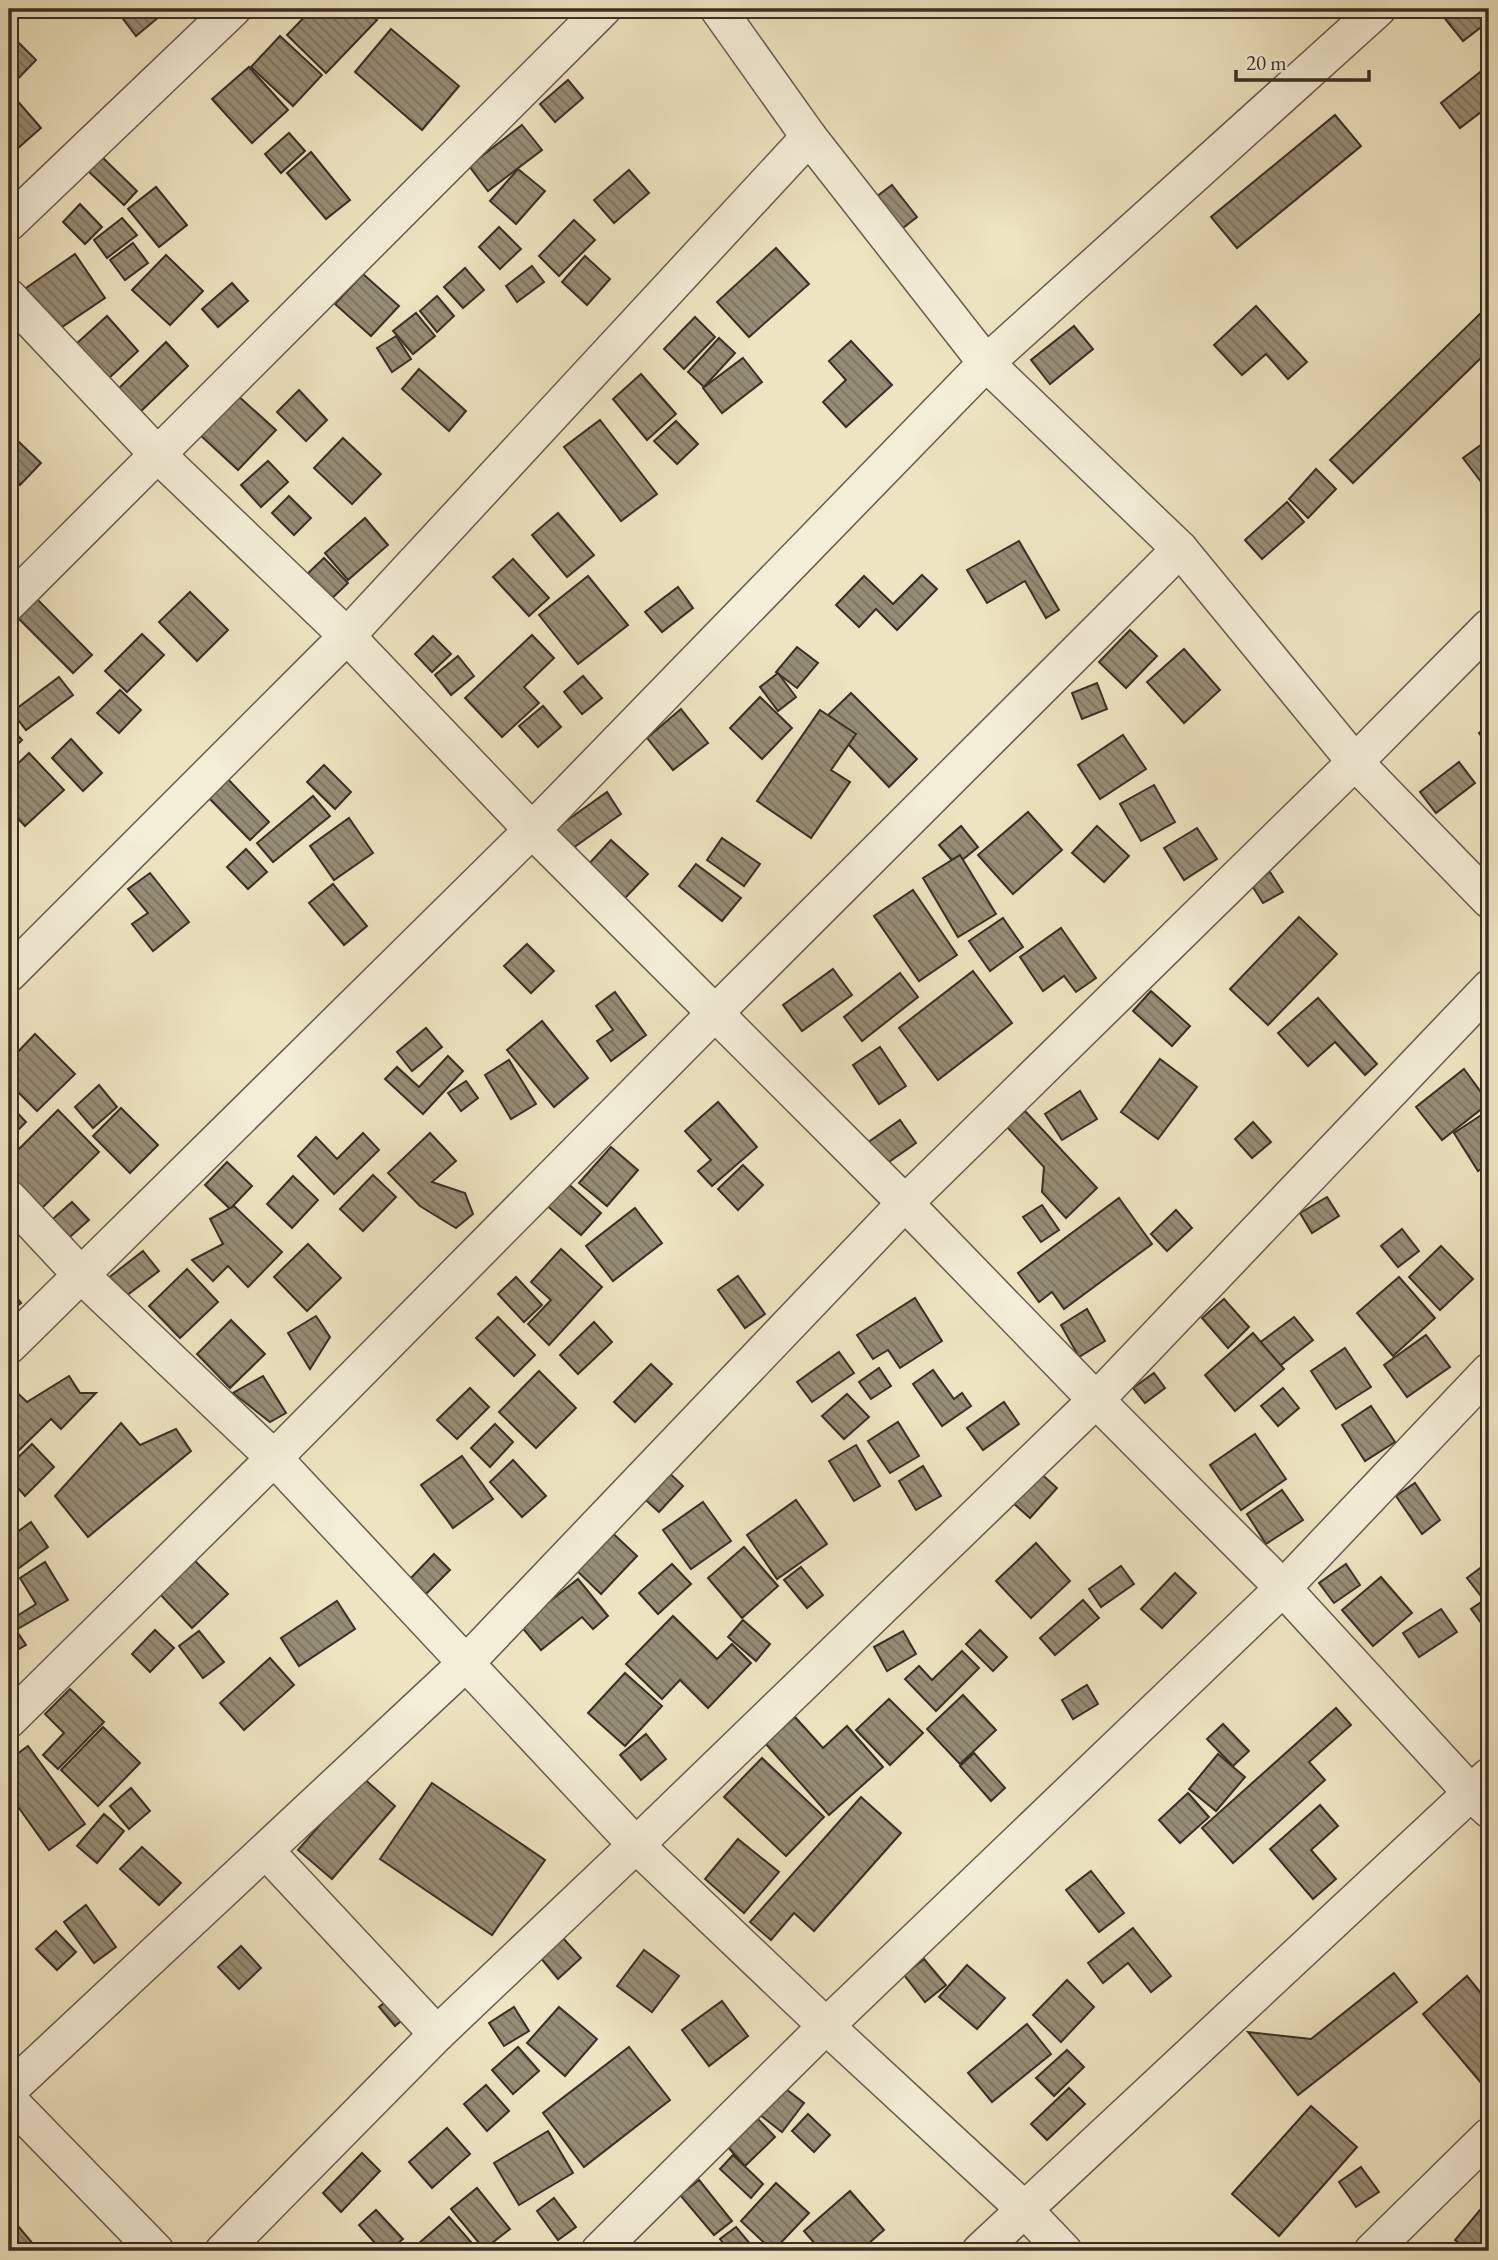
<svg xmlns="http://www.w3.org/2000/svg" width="1498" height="2260" viewBox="0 0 1498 2260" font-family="'EB Garamond',serif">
<defs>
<pattern id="building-back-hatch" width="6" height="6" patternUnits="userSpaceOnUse" patternTransform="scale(1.75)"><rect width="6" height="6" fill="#978d76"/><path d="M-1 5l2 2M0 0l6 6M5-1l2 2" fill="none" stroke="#7c7461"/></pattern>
</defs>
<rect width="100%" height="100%" fill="#eee4c1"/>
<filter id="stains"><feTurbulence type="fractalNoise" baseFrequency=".00286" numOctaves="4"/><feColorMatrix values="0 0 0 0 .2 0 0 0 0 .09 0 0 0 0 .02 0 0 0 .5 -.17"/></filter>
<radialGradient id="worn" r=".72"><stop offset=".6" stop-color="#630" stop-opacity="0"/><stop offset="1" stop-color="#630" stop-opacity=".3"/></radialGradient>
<!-- building -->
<g fill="url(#building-back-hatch)" stroke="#392f25" stroke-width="2">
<polygon points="127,9 152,9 159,17 136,36 120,15"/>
<polygon points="312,9 365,9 377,20 326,73 287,35"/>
<polygon points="1489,9 1489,21 1463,41 1438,10"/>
<polygon points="391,29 459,86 422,130 355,72"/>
<polygon points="9,33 36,60 9,88"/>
<polygon points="280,36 322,75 293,106 251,67"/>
<polygon points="1489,65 1489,106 1460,128 1441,103"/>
<polygon points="249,67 288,110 252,143 212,99"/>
<polygon points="568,80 583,98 555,122 540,104"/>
<polygon points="14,97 41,128 9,156 9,101"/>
<polygon points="1335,115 1361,146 1237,248 1211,217"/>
<polygon points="522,125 542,150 488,191 469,166"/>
<polygon points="289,133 305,151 281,173 265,154"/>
<polygon points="311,152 350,200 326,219 287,173"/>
<polygon points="100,155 137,191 124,205 86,169"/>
<polygon points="518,169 545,191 516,224 490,201"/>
<polygon points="629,170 649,193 614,223 594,200"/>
<polygon points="892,185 917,217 877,248 852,215"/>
<polygon points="156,187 187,225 159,247 128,209"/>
<polygon points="80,204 102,227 85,244 63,222"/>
<polygon points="122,218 137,235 107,258 94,240"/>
<polygon points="574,220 595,240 559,276 539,256"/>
<polygon points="499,227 521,249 500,269 479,247"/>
<polygon points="133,243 148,263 125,280 110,260"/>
<polygon points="776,248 809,284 749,337 717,302"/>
<polygon points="75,254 105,298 56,331 26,288"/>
<polygon points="166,255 203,291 170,325 132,290"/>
<polygon points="585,256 610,279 587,305 562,282"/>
<polygon points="532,266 544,282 517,302 506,286"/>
<polygon points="465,268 484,290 463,308 444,287"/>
<polygon points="363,274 399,306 371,336 335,304"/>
<polygon points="232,283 248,301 218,327 202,309"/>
<polygon points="437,296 454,316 437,332 420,311"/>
<polygon points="1489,305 1489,350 1353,483 1330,460"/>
<polygon points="1256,306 1307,362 1288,379 1266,354 1242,375 1214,345"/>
<polygon points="416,313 435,336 413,354 393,331"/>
<polygon points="107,316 138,351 108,379 76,344"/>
<polygon points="695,317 715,337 684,369 664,349"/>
<polygon points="1074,326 1093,349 1050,384 1031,360"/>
<polygon points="396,336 411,359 392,372 377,348"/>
<polygon points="719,338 735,353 704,387 688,372"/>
<polygon points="851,341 892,385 846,427 823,402 846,380 829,361"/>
<polygon points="166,342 188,366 138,414 116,391"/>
<polygon points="743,358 762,382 722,413 703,388"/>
<polygon points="419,369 466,411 449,431 402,389"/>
<polygon points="641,374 676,414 647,440 613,399"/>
<polygon points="299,390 327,420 306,441 277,412"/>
<polygon points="236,394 276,430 238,470 199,434"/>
<polygon points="600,420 657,494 621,521 564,447"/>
<polygon points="676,421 698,444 677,464 654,441"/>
<polygon points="343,438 381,474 352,504 314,468"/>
<polygon points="1489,439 1489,484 1485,487 1463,458"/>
<polygon points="19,442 41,463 20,485 9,473 9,452"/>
<polygon points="268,461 288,482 261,507 241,485"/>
<polygon points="1316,469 1336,489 1308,518 1289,499"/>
<polygon points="289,496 311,518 294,535 272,513"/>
<polygon points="1287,502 1304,522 1262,559 1245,540"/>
<polygon points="558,513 594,555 567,577 532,535"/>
<polygon points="365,518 388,545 348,580 325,553"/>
<polygon points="1019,541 1059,610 1046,618 1025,581 987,603 967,570"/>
<polygon points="324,558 348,583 327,603 303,578"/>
<polygon points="513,559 549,598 529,616 493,577"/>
<polygon points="922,575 937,589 897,630 876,609 859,627 836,605 864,576 893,604"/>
<polygon points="588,576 628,625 578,664 539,615"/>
<polygon points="678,587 693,608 662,632 645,612"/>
<polygon points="190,592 228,630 197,661 159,622"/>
<polygon points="34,596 92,655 73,673 15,615"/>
<polygon points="1130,630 1157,656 1126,688 1099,662"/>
<polygon points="142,634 164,655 127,692 105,671"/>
<polygon points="532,635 554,658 524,687 539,703 502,737 465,698"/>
<polygon points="433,636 451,654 432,672 415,654"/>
<polygon points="797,647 818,663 797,688 776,672"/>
<polygon points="1184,649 1220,690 1184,723 1147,682"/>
<polygon points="458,656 474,676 451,695 435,675"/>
<polygon points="778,673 796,697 778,711 760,687"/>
<polygon points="583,676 602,698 582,714 564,692"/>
<polygon points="59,677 73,695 26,730 12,712"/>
<polygon points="1097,683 1107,709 1082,719 1072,693"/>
<polygon points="120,690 141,710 119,733 97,713"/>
<polygon points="851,693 917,759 889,787 824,719"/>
<polygon points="760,697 792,728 762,759 730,728"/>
<polygon points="543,706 561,727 538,747 519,726"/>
<polygon points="681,709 708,743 673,770 647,738"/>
<polygon points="820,710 856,734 831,770 850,782 811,838 757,801"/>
<polygon points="9,726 22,740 9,753"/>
<polygon points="1489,726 1489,747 1479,733"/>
<polygon points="1123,735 1146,769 1100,799 1078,765"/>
<polygon points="71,739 102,773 83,791 52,758"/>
<polygon points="29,753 64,790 25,826 9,809 9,772"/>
<polygon points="1459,762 1475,783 1436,813 1420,792"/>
<polygon points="324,765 351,792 335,809 307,782"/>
<polygon points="222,773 269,822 250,840 202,791"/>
<polygon points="1154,785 1175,822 1141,841 1120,804"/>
<polygon points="607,792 621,814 570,850 555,829"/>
<polygon points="313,796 330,816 273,862 257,843"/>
<polygon points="1028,812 1062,850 1013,894 978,855"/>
<polygon points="349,818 373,853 334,880 310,846"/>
<polygon points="961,826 978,847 956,865 939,845"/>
<polygon points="1097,826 1129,856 1104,882 1072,853"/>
<polygon points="1197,828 1217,859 1184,880 1164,848"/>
<polygon points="722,838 760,864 744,886 707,860"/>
<polygon points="611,840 648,874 623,900 586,867"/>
<polygon points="246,849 267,872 248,889 227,867"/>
<polygon points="960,855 996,914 958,937 923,878"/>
<polygon points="696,864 741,898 722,921 679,886"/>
<polygon points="1270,872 1283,892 1263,903 1251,884"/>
<polygon points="150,873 189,922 153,951 132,924 148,913 128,889"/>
<polygon points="333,884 367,926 344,945 309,903"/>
<polygon points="913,890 957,955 919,981 874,916"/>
<polygon points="1299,917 1337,954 1268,1025 1230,989"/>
<polygon points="1003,918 1023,947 990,971 969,941"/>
<polygon points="1061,928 1096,978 1076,992 1064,976 1043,991 1020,957"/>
<polygon points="527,944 554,971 531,993 504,966"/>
<polygon points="833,969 852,995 802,1031 783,1005"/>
<polygon points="973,971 1012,1023 938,1080 899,1028"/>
<polygon points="900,973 918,997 862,1041 844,1017"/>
<polygon points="1151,991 1190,1026 1172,1046 1133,1011"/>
<polygon points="615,992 646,1035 611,1061 597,1041 613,1030 596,1006"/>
<polygon points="1318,998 1377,1064 1365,1075 1335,1042 1308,1066 1278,1033"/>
<polygon points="542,1021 588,1078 554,1107 507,1050"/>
<polygon points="426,1028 442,1047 412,1071 397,1052"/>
<polygon points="35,1034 75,1074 37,1111 9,1083 9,1061"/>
<polygon points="880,1047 906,1086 879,1104 853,1065"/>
<polygon points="448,1056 463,1071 423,1114 385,1079 397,1067 419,1087"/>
<polygon points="1160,1059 1197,1087 1158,1139 1121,1112"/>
<polygon points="509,1060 536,1104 511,1119 485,1075"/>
<polygon points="1464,1069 1489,1103 1442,1140 1416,1107"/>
<polygon points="466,1081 478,1098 461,1111 448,1093"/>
<polygon points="99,1085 117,1107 93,1128 75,1107"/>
<polygon points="1080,1091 1097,1119 1062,1140 1045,1114"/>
<polygon points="718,1102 757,1147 712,1186 698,1171 711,1160 685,1131"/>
<polygon points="9,1104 26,1122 9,1139"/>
<polygon points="121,1108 158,1145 130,1173 93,1136"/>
<polygon points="58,1110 99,1152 40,1210 9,1178 9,1159"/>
<polygon points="1489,1110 1489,1164 1478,1171 1454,1133"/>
<polygon points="1025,1111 1097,1188 1066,1218 1042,1192 1044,1167 1007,1127"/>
<polygon points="900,1120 916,1143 883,1166 867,1143"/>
<polygon points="1253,1122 1271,1142 1252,1158 1235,1139"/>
<polygon points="363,1133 379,1150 334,1194 298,1156 316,1137 337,1159"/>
<polygon points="430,1133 456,1161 432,1182 465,1193 473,1214 456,1228 420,1206 388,1173"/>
<polygon points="611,1147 638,1170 607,1206 579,1183"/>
<polygon points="227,1162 252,1186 230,1209 205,1185"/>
<polygon points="743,1165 763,1185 738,1210 718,1189"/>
<polygon points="373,1175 396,1197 363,1231 340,1209"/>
<polygon points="293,1176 318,1200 292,1228 267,1204"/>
<polygon points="565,1181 601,1213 581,1235 545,1204"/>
<polygon points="1327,1197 1339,1216 1312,1233 1300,1213"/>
<polygon points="1119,1198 1152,1244 1064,1309 1052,1292 1039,1302 1018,1273"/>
<polygon points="72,1202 89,1220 63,1243 47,1224"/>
<polygon points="1042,1205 1059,1230 1041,1242 1023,1217"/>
<polygon points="234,1206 282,1252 248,1287 228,1266 213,1281 192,1260 223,1244 210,1219"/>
<polygon points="635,1208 662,1243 613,1281 586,1246"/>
<polygon points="1176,1210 1192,1228 1167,1251 1151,1234"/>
<polygon points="1402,1229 1419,1251 1398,1267 1381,1246"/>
<polygon points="308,1244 341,1278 307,1311 274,1277"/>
<polygon points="1441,1246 1473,1279 1440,1310 1409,1277"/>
<polygon points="561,1249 602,1287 549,1345 528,1324 551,1300 531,1282"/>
<polygon points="143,1251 159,1271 122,1299 107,1279"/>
<polygon points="187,1269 218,1302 180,1338 149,1306"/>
<polygon points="738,1276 765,1314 745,1328 718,1290"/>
<polygon points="516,1277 542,1305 524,1322 498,1294"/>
<polygon points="1399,1277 1435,1318 1393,1356 1357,1313"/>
<polygon points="9,1287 21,1303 9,1312"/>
<polygon points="915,1298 942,1341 900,1368 888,1350 873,1359 857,1335"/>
<polygon points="1224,1299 1249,1327 1228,1348 1202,1318"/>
<polygon points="1087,1309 1105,1341 1079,1357 1061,1325"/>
<polygon points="316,1316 330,1337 310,1369 288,1333"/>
<polygon points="498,1317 535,1355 514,1376 476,1338"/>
<polygon points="1294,1317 1313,1340 1277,1368 1258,1344"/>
<polygon points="231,1320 265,1354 230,1388 197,1354"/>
<polygon points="594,1322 612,1342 578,1374 560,1355"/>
<polygon points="1253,1333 1284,1369 1235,1411 1205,1375"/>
<polygon points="1426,1335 1450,1367 1407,1397 1384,1365"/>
<polygon points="1345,1348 1371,1387 1336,1409 1311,1371"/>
<polygon points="839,1352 854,1373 812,1402 797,1382"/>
<polygon points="651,1364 672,1384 635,1422 614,1402"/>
<polygon points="879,1368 891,1386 871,1399 859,1382"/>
<polygon points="933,1370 954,1399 962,1393 971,1406 942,1426 913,1384"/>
<polygon points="539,1371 576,1408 536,1448 499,1412"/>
<polygon points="1154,1373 1165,1388 1145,1403 1133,1388"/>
<polygon points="69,1376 80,1393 96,1393 61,1429 51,1419 13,1456 9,1452 9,1385 27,1402"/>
<polygon points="263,1376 286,1413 270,1422 233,1393"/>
<polygon points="470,1388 489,1407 457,1439 437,1420"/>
<polygon points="1283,1388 1299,1408 1278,1426 1261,1406"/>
<polygon points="847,1394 869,1417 844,1439 822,1416"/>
<polygon points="1004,1402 1019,1424 983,1450 967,1428"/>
<polygon points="1371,1406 1395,1442 1365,1461 1342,1425"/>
<polygon points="898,1422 919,1456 890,1473 868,1441"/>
<polygon points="121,1423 140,1445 176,1429 191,1451 88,1537 55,1496"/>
<polygon points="495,1424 513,1442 490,1467 471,1448"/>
<polygon points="1255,1434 1286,1479 1241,1510 1210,1465"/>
<polygon points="32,1444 54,1467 25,1496 9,1478 9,1466"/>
<polygon points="856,1445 880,1486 854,1501 829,1461"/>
<polygon points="462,1456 493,1499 453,1528 421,1485"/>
<polygon points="513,1460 546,1496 522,1517 490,1482"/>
<polygon points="923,1466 941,1496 916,1510 899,1481"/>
<polygon points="664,1468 683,1486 659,1512 639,1494"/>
<polygon points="1038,1471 1057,1488 1030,1518 1012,1502"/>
<polygon points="1415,1483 1440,1520 1422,1534 1396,1496"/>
<polygon points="1282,1490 1303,1520 1266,1544 1247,1514"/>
<polygon points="796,1500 827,1544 777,1579 747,1535"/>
<polygon points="703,1502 731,1541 691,1569 663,1530"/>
<polygon points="31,1522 48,1547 12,1573 9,1569 9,1538"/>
<polygon points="605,1526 637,1556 601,1594 569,1563"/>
<polygon points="1036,1543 1070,1581 1031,1618 996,1581"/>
<polygon points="744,1547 778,1586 742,1618 708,1578"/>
<polygon points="434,1554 450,1570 422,1598 407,1582"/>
<polygon points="192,1558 228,1594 192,1628 157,1591"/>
<polygon points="45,1562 68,1600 16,1630 26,1645 10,1654 9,1621 36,1604 20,1578"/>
<polygon points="672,1564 691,1584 658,1614 639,1593"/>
<polygon points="1346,1564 1360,1585 1334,1603 1319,1583"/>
<polygon points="1121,1566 1134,1584 1101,1607 1089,1589"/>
<polygon points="1483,1566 1489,1576 1489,1634 1471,1609 1484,1600 1467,1578"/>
<polygon points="801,1567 823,1595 807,1608 784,1580"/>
<polygon points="1175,1573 1196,1593 1162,1628 1141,1609"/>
<polygon points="1381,1577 1412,1613 1373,1646 1342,1610"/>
<polygon points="578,1579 608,1616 593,1629 582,1617 541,1650 520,1625"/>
<polygon points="1083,1600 1099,1618 1055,1655 1040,1638"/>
<polygon points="337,1601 355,1629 299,1666 281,1638"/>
<polygon points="1441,1609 1457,1632 1419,1657 1403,1633"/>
<polygon points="673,1616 717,1659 732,1644 751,1663 708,1708 680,1680 662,1699 626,1664"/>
<polygon points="743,1620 770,1644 756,1661 728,1637"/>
<polygon points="155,1630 174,1648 150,1672 132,1654"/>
<polygon points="980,1630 1007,1657 993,1671 966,1644"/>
<polygon points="199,1631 224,1662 203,1678 179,1646"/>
<polygon points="903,1631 916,1654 887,1671 874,1647"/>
<polygon points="962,1651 979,1668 936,1711 905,1679 919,1666 932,1680"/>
<polygon points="270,1658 294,1685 244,1730 220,1703"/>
<polygon points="625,1673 662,1706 625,1746 588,1713"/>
<polygon points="1087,1685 1098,1704 1073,1719 1062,1700"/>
<polygon points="70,1689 104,1722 58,1769 43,1755 64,1733 45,1714"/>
<polygon points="963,1695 996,1730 960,1764 927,1729"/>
<polygon points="889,1699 923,1733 890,1765 856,1730"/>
<polygon points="1336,1708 1351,1725 1309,1762 1325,1780 1233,1863 1202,1828"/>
<polygon points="795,1717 823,1748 847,1726 883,1767 829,1815 765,1743"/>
<polygon points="1223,1724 1249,1751 1233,1766 1207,1739"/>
<polygon points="103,1727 140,1763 98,1806 61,1770"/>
<polygon points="646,1734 666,1759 641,1780 620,1755"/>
<polygon points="28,1746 85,1824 49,1850 9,1794 9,1760"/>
<polygon points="974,1753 1005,1788 991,1801 960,1766"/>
<polygon points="1218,1754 1245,1777 1216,1811 1189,1789"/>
<polygon points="762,1758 824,1817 786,1856 724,1797"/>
<polygon points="362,1777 395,1806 332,1879 298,1850"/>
<polygon points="432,1783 545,1860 492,1935 380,1859"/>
<polygon points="131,1788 150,1811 129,1829 110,1806"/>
<polygon points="1188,1793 1209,1817 1180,1843 1159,1820"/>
<polygon points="861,1797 901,1833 814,1931 794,1913 771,1940 750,1922"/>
<polygon points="1320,1805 1338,1826 1311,1850 1336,1879 1313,1899 1270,1849"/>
<polygon points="104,1814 124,1831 97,1863 77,1846"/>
<polygon points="738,1839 779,1872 744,1913 705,1879"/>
<polygon points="142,1847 181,1883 159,1905 120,1869"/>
<polygon points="1091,1871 1124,1913 1099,1932 1066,1890"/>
<polygon points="86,1905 116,1947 94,1963 64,1922"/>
<polygon points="1133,1928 1171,1976 1151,1992 1128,1963 1103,1983 1088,1963"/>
<polygon points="56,1931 76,1952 57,1970 36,1949"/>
<polygon points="562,1937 581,1958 558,1979 540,1957"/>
<polygon points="241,1946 261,1968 239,1989 218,1967"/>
<polygon points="644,1950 679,1976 652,2012 617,1986"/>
<polygon points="924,1959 946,1985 925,2002 904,1975"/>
<polygon points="967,1965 1005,1998 977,2029 939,1997"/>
<polygon points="1394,1973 1417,2002 1298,2095 1248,2032 1311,2039"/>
<polygon points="1467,1976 1489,2003 1489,2078 1482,2084 1423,2014"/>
<polygon points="1067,1980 1094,2007 1061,2042 1033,2015"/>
<polygon points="410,1983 425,2001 395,2026 379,2007"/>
<polygon points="722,2001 748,2036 709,2066 682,2030"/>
<polygon points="514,2007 529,2031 504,2046 489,2023"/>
<polygon points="559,2007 597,2039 565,2076 527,2043"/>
<polygon points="1027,2024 1051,2054 992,2102 968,2073"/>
<polygon points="518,2047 539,2071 513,2094 492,2070"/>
<polygon points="629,2047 670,2100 584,2167 543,2113"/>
<polygon points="1067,2050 1084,2067 1054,2096 1036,2078"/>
<polygon points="486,2085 509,2111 487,2131 464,2104"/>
<polygon points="782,2086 804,2103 782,2132 760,2115"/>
<polygon points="1069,2088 1085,2104 1047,2140 1031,2124"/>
<polygon points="1311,2106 1357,2147 1279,2236 1232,2194"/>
<polygon points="808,2114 830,2135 814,2152 792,2131"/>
<polygon points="756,2117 775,2137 745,2166 726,2145"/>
<polygon points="447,2128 470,2154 432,2188 409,2162"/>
<polygon points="548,2131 573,2173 519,2205 494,2163"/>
<polygon points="362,2153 380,2171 341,2212 323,2193"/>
<polygon points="733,2155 763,2184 751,2198 720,2169"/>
<polygon points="1361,2167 1379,2192 1356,2207 1339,2182"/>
<polygon points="699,2180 732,2221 714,2235 680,2195"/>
<polygon points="776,2183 809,2213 773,2251 741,2221"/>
<polygon points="477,2188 510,2229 484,2249 451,2209"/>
<polygon points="850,2191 884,2230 860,2251 821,2251 804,2231"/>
<polygon points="554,2198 576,2227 558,2240 537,2211"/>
<polygon points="1489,2199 1489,2251 1469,2251 1455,2240"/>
<polygon points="376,2210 403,2239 389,2251 382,2251 359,2225"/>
<polygon points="449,2217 477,2249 475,2251 410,2251"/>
<polygon points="12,2219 34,2245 26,2251 9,2251 9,2222"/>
<polygon points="736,2227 756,2251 729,2251 720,2239"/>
</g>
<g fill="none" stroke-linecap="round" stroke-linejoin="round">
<!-- street casing -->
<g stroke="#665c4c" stroke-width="38">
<g id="street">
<polyline points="718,9 809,137 986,363 1180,549 1355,762 1489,900"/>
<polyline points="9,223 233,9"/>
<polyline points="9,297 158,455 347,636 532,830 905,1203 1096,1400 1283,1588 1472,1794 1489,1810"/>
<polyline points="9,603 603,9"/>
<polyline points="9,974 347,636 809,137"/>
<polyline points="9,1198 81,1275 274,1458 636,1845 826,2026 1024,2209 1064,2251"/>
<polyline points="9,1346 532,830 986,363 1378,9"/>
<polyline points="9,1720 274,1458 716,1012 1180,549"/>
<polyline points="266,1851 437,2034"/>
<polyline points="9,2090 466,1663 905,1203 1355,762 1489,627"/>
<polyline points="9,2100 156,2251"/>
<polyline points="223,2251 437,2034 636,1845 1096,1400 1489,988"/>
<polyline points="599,2251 826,2026 1283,1588 1489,1371"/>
<polyline points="980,2251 1489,1776"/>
<polyline points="1372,2251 1489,2136"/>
</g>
</g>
<!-- street -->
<use href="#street" stroke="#f4edd7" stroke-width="35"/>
</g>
<!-- margin -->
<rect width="1498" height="2260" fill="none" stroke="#eee4c1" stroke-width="35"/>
<rect x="10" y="10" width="1477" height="2239" fill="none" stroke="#392f25" stroke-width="3.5"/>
<rect x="18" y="18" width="1463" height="2225" fill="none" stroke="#392f25" stroke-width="2"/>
<!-- scale -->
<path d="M1236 70v10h133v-10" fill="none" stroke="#392f25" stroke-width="3.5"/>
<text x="1246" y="70" font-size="21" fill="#392f25" stroke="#f4edd7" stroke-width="5" paint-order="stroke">20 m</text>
<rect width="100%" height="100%" filter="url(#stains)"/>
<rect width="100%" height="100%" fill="url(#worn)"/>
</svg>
